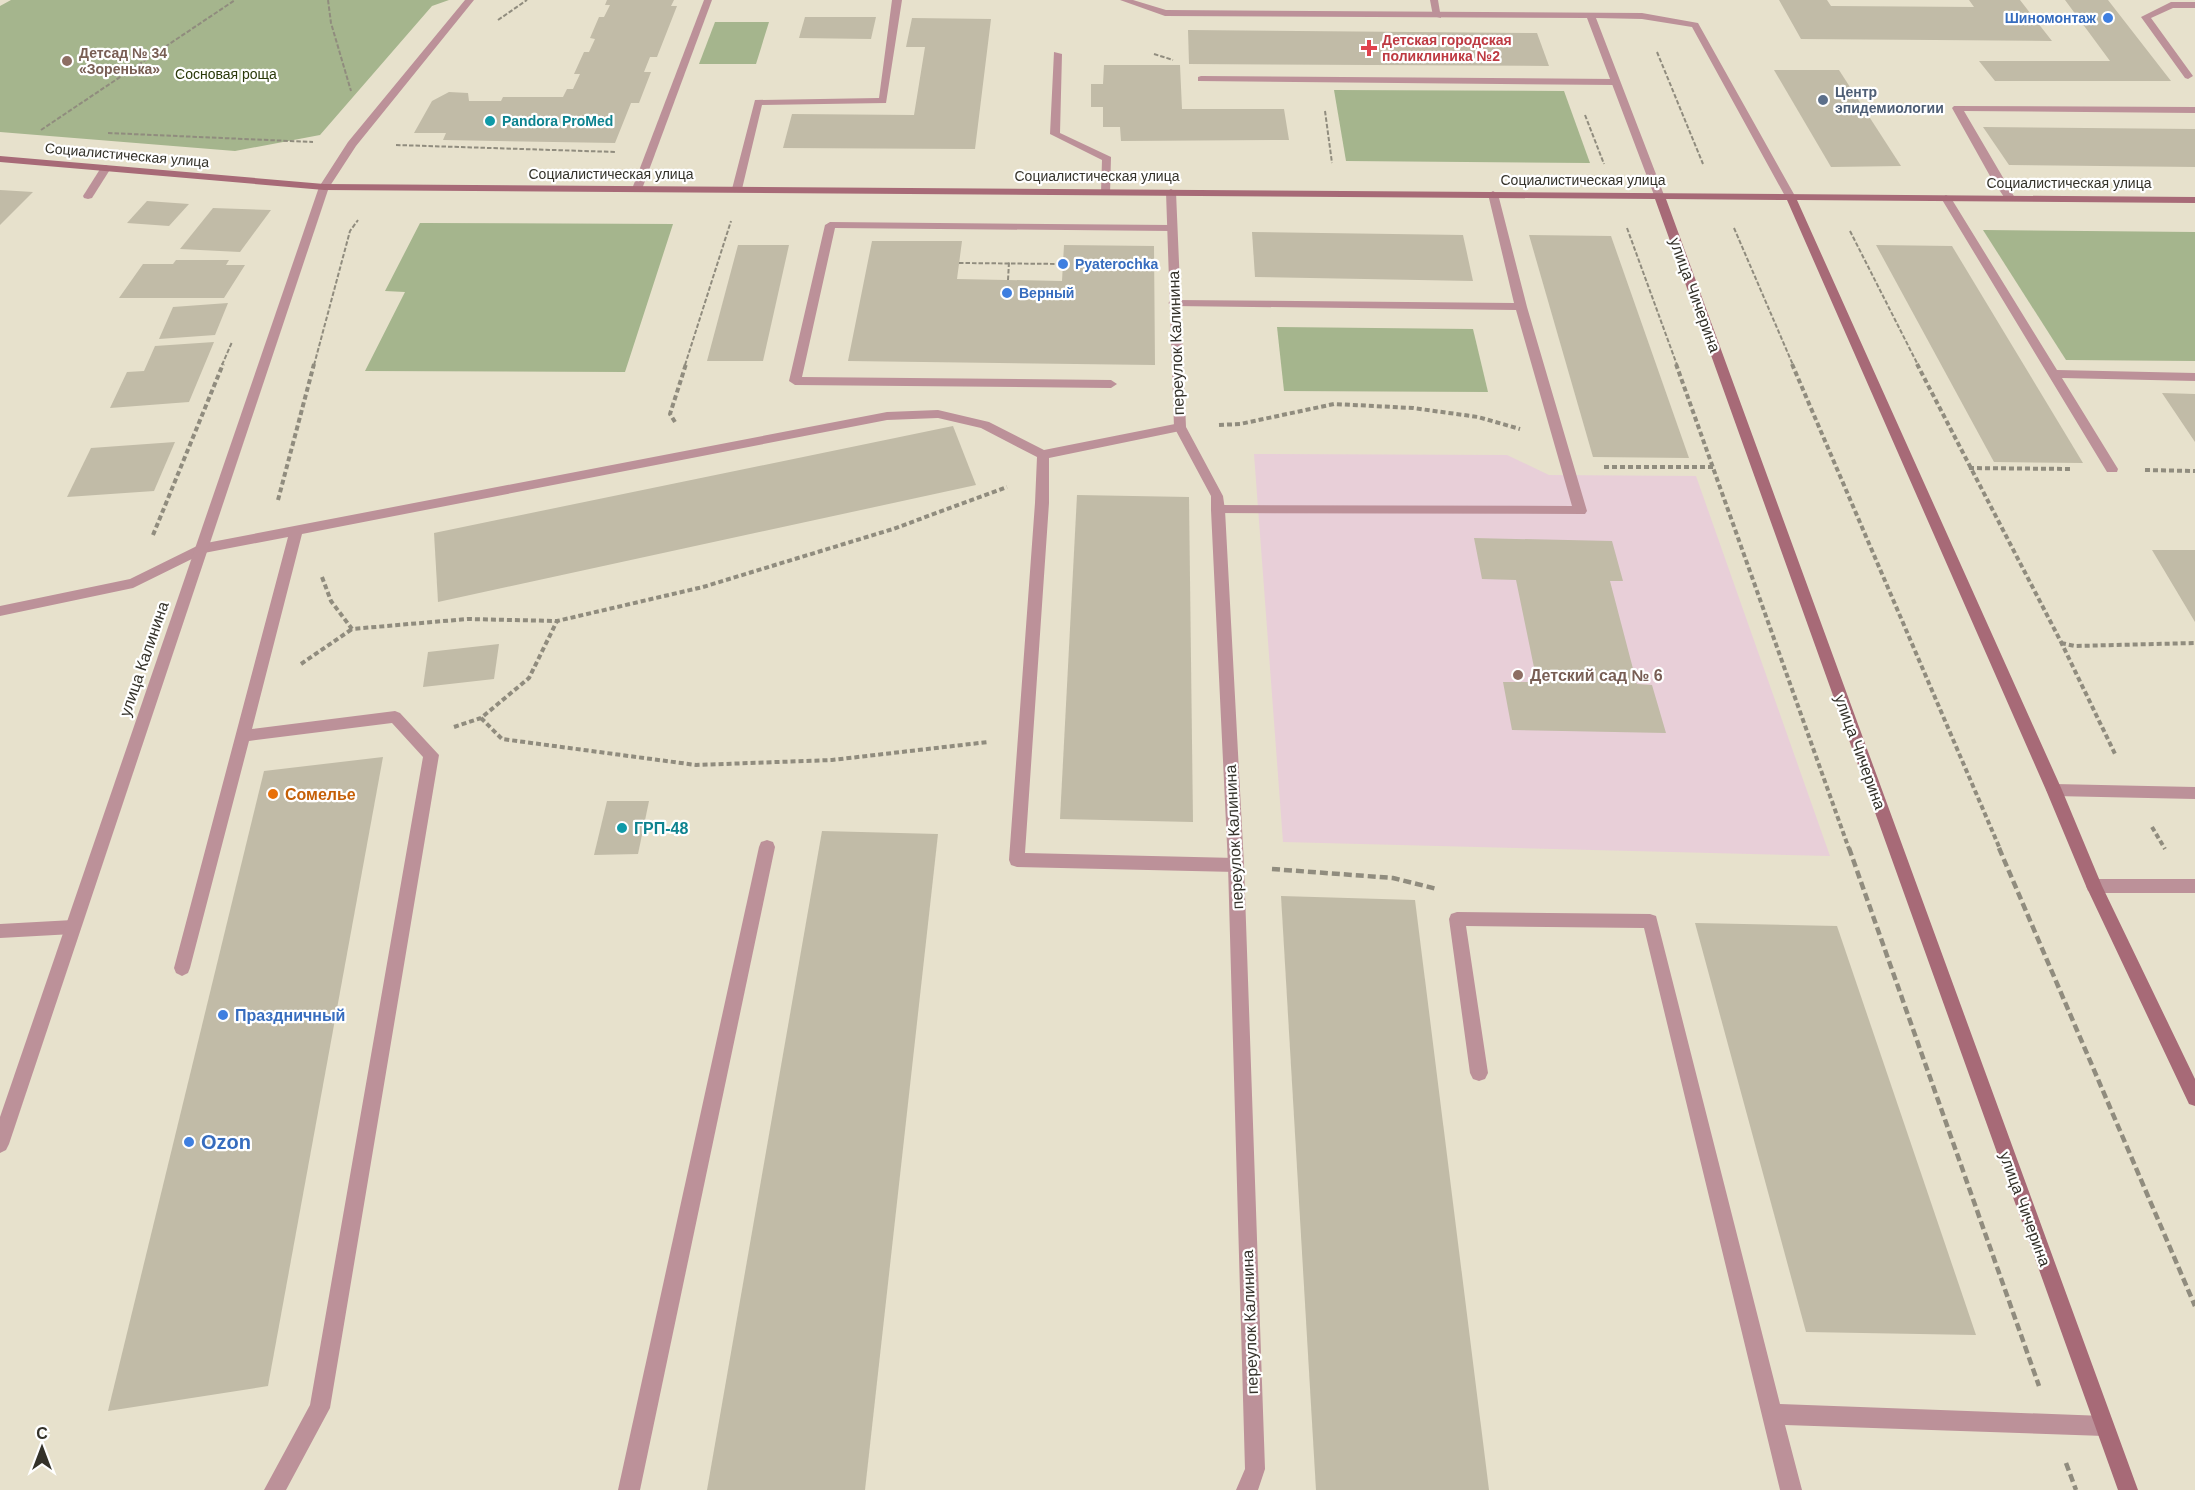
<svg xmlns="http://www.w3.org/2000/svg" width="2195" height="1490" viewBox="0 0 2195 1490" font-family="Arial,sans-serif">
<rect width="100%" height="100%" fill="#e7e1cc"/>
<!-- education -->
<polygon fill="#e8cfd8" points="1254,454 1507,455 1549,475 1696,476 1830,856 1283,842"/>
<!-- green -->
<g fill="#a5b58d">
<polygon points="11,0 449,0 432,6 320,135 235,151 0,132 0,6"/>
<polygon points="715,22 769,22 756,64 699,64"/>
<polygon points="1334,90 1564,91 1590,163 1346,161"/>
<polygon points="420,223 673,224 625,372 365,371 405,292 385,291"/>
<polygon points="1983,230 2195,232 2195,361 2066,360"/>
<polygon points="1277,327 1473,329 1488,392 1284,391"/>
</g>
<!-- building -->
<g fill="#c1bba7">
<polygon points="607,0 674,0 671,6 677,6 657,57 650,57 644,72 651,72 639,103 631,103 615,143 443,140 446,133 414,133 432,101 449,92 468,93 469,101 501,101 503,97 563,97 567,89 573,89 580,74 574,74 584,52 589,52 595,39 590,38 599,17 604,17 610,5 605,5"/>
<polygon points="1779,0 1827,0 1831,6 1974,7 1969,0 2020,0 2052,41 1801,39"/>
<polygon points="2065,0 2108,0 2171,81 1995,81 1979,61 2110,61"/>
<polygon points="805,17 876,17 871,39 799,38"/>
<polygon points="912,18 991,19 975,149 783,148 792,114 914,115 925,47 906,47"/>
<polygon points="1188,30 1537,33 1549,66 1189,64"/>
<polygon points="1104,65 1180,65 1182,109 1284,109 1289,140 1121,141 1120,127 1103,127 1103,107 1091,107 1091,84 1103,84"/>
<polygon points="1774,70 1839,70 1901,166 1831,167"/>
<polygon points="1983,127 2195,129 2195,167 2009,165"/>
<polygon points="0,190 33,192 0,225"/>
<polygon points="147,201 189,204 169,226 127,223"/>
<polygon points="213,208 271,210 240,252 180,249"/>
<polygon points="1252,232 1463,235 1473,281 1255,277"/>
<polygon points="1529,235 1611,236 1689,458 1593,457"/>
<polygon points="872,241 962,241 957,279 1062,281 1064,245 1154,246 1155,365 848,361"/>
<polygon points="738,245 789,245 763,361 707,361"/>
<polygon points="1876,245 1952,246 2083,463 1994,462"/>
<polygon points="176,260 229,260 226,265 245,265 224,298 119,298 143,264 173,264"/>
<polygon points="228,303 215,335 159,339 173,307"/>
<polygon points="214,342 189,402 110,408 127,372 144,371 155,346"/>
<polygon points="2162,393 2195,394 2195,442"/>
<polygon points="953,426 976,485 438,602 434,533"/>
<polygon points="175,442 154,491 67,497 91,448"/>
<polygon points="1077,495 1189,497 1193,822 1060,819"/>
<polygon points="1474,538 1612,541 1623,581 1610,581 1637,684 1652,685 1666,733 1512,730 1503,682 1537,682 1516,580 1482,579"/>
<polygon points="2152,550 2195,550 2195,622"/>
<polygon points="499,644 494,679 423,687 428,652"/>
<polygon points="383,757 268,1386 108,1411 264,771"/>
<polygon points="607,801 649,801 638,854 594,855"/>
<polygon points="822,831 938,834 865,1490 707,1490"/>
<polygon points="1281,896 1415,900 1489,1490 1316,1490"/>
<polygon points="1695,923 1837,926 1976,1335 1806,1332"/>
</g>
<g fill="none" stroke-linecap="round" stroke-linejoin="round">
<!-- path-far2 -->
<g stroke="#908c7e" stroke-width="2" stroke-dasharray="4.5 2" stroke-linecap="butt">
<polyline points="328,0 331,23 351,91"/>
<polyline points="498,20 527,0"/>
<polyline points="1657,52 1703,164"/>
<polyline points="1154,54 1173,60"/>
<polyline points="1325,111 1332,163"/>
<polyline points="1585,115 1604,164"/>
<polyline points="41,130 235,0"/>
<polyline points="108,133 313,142"/>
<polyline points="396,145 616,152"/>
<polyline points="1627,228 1677,365"/>
<polyline points="1734,228 1793,365"/>
<polyline points="1850,231 1918,365"/>
<polyline points="959,263 1063,264"/>
<polyline points="1008,280 1009,262"/>
<polyline points="222,365 232,342"/>
<polyline points="314,365 350,231 358,220"/>
<polyline points="685,365 731,221"/>
</g>
<!-- path-far1 -->
<g stroke="#908c7e" stroke-width="4" stroke-dasharray="5 3" stroke-linecap="butt">
<polyline points="1676,364 1849,849"/>
<polyline points="1792,364 2000,849"/>
<polyline points="1917,364 2061,642 2116,756"/>
<polyline points="675,422 670,414 686,364"/>
<polyline points="1219,425 1240,424 1334,404 1413,408 1478,417 1520,429"/>
<polyline points="1604,467 1714,467"/>
<polyline points="1969,468 2071,469"/>
<polyline points="2145,470 2195,471"/>
<polyline points="278,500 314,364"/>
<polyline points="153,535 223,364"/>
<polyline points="322,577 331,601 352,629 467,619 557,621 703,587 893,529 1007,487"/>
<polyline points="2061,643 2075,646 2195,643"/>
<polyline points="301,664 352,629"/>
<polyline points="481,718 502,739 696,765 832,760 988,742"/>
<polyline points="454,727 481,718 529,678 557,621"/>
<polyline points="2152,827 2165,849"/>
</g>
<!-- path -->
<g stroke="#908c7e" stroke-width="4.5" stroke-dasharray="8 4" stroke-linecap="butt">
<polyline points="1849,848 2039,1386"/>
<polyline points="1999,848 2195,1306"/>
<polyline points="1272,869 1393,878 1437,889"/>
<polyline points="2066,1463 2076,1490"/>
</g>
<!-- lane -->
<g fill="#bc9199" fill-rule="evenodd">
<polygon points="465,0 474,0 356,146 328,189 320,189 319,187 348,142"/>
<polygon points="704,0 712,0 642,189 633,191 632,189"/>
<polygon points="892,0 902,0 886,103 762,105 742,189 733,191 732,189 755,100 879,98"/>
<polygon points="1430,0 1438,0 1441,18 1433,16"/>
<polygon points="2171,2 2195,2 2195,8 2173,8 2151,18 2193,76 2188,79 2185,78 2141,17"/>
<polygon points="1054,52 1062,54 1060,133 1111,157 1110,194 1101,192 1102,160 1050,134"/>
<polygon points="1201,76 1615,79 1620,82 1615,85 1198,81 1198,77"/>
<polygon points="1954,106 2195,107 2195,113 1964,111 2015,198 2010,201 2006,200 1990,176 1952,108"/>
<polygon points="106,165 111,168 92,198 88,199 84,198 83,196 102,166"/>
<polygon points="1493,191 1498,194 1527,307 1587,511 1585,514 1213,513 1211,510 1218,505 1572,506 1516,310 1174,306 1168,303 1174,300 1514,303 1488,194"/>
<polygon points="1946,195 1951,198 2057,370 2195,373 2195,381 2062,378 2118,469 2117,472 2107,472 1941,198"/>
<polygon points="830,222 1171,225 1176,228 1171,231 835,228 802,377 1111,380 1117,384 1111,388 795,385 789,381 825,225"/>
<polygon points="938,410 989,422 1044,450 1180,423 1184,424 1186,427 1184,430 1180,431 1049,458 1049,503 1025,853 1236,858 1242,860 1244,865 1242,870 1236,872 1017,867 1011,865 1009,860 1035,503 1037,457 981,428 938,418 887,420 302,534 252,729 395,711 400,713 439,755 330,1408 286,1490 264,1490 310,1405 423,757 392,723 249,741 190,968 188,973 182,976 176,973 174,968 288,537 204,553 133,588 0,616 0,606 130,579 201,544 887,412"/>
<polygon points="2054,784 2195,787 2195,799 2054,796 2049,794 2046,790 2049,786"/>
<polygon points="767,840 773,842 775,847 640,1490 618,1490 759,847 761,842"/>
<polygon points="2094,879 2195,879 2195,893 2094,893 2088,891 2086,886 2088,881"/>
<polygon points="1457,912 1650,914 1656,916 1780,1404 2104,1416 2111,1419 2114,1426 2111,1433 2104,1436 1785,1425 1802,1490 1780,1490 1644,928 1466,926 1488,1073 1485,1079 1479,1081 1473,1079 1470,1073 1449,919 1451,914"/>
<polygon points="73,920 79,922 81,927 79,932 73,934 0,938 0,924"/>
</g>
<!-- street -->
<g fill="#bc9199" fill-rule="evenodd">
<polygon points="1120,0 1133,0 1166,10 1642,13 1698,23 1795,196 1790,199 1785,196 1692,27 1642,19 1596,18 1664,195 1659,198 1654,195 1587,18 1165,16"/>
<polygon points="324,184 329,187 9,1144 6,1150 0,1153 0,1117 319,187"/>
<polygon points="1171,189 1176,192 1186,427 1223,496 1225,510 1244,865 1265,1469 1258,1490 1236,1490 1245,1469 1228,865 1211,510 1211,496 1174,427 1166,192"/>
</g>
<!-- secondary -->
<polygon fill="#a76a77" fill-rule="evenodd" points="0,156 324,184 2195,197 2195,203 1797,200 2062,790 2102,886 2195,1079 2195,1106 2189,1104 2086,886 2046,790 1787,200 1666,199 2138,1490 2118,1490 1655,199 324,190 0,162"/>
</g>
<!-- markers -->
<g fill="#3f7fe0" stroke="#fff" stroke-width="2">
<circle cx="2108" cy="18" r="6"/>
<circle cx="1063" cy="264" r="6"/>
<circle cx="1007" cy="293" r="6"/>
<circle cx="223" cy="1015" r="6"/>
<circle cx="189" cy="1142" r="6"/>
</g>
<path fill="#e0444e" stroke="#fff" stroke-width="2" d="M1366 39h6v6h6v6h-6v6h-6v-6h-6v-6h6z"/>
<g fill="#8d6e63" stroke="#fff" stroke-width="2">
<circle cx="67" cy="61" r="6"/>
<circle cx="1518" cy="675" r="6"/>
</g>
<circle fill="#5c6f8a" stroke="#fff" stroke-width="2" cx="1823" cy="100" r="6"/>
<g fill="#0f9aa8" stroke="#fff" stroke-width="2">
<circle cx="490" cy="121" r="6"/>
<circle cx="622" cy="828" r="6"/>
</g>
<circle fill="#e8710a" stroke="#fff" stroke-width="2" cx="273" cy="794" r="6"/>
<g text-anchor="middle" dominant-baseline="central" stroke-width="4.5" stroke-linejoin="round" paint-order="stroke">
<!-- far-shop labels -->
<g font-size="14" font-weight="bold" fill="#366cbe" stroke="#fff" text-anchor="start">
<text x="2096" y="18" text-anchor="end">Шиномонтаж</text>
<text x="1075" y="264">Pyaterochka</text>
<text x="1019" y="293">Верный</text>
</g>
<!-- far-health labels -->
<g font-size="14" font-weight="bold" fill="#be3a42" stroke="#fff" text-anchor="start">
<text x="1382" y="40">Детская городская<tspan x="1382" dy="16">поликлиника №2</tspan></text>
</g>
<!-- far-education labels -->
<g font-size="14" font-weight="bold" fill="#785e54" stroke="#fff" text-anchor="start">
<text x="79" y="53">Детсад № 34<tspan x="79" dy="16">«Зоренька»</tspan></text>
</g>
<!-- far-park labels -->
<g font-size="14" fill="#2a390a" stroke="#fff">
<text x="226" y="74">Сосновая роща</text>
</g>
<!-- far-service labels -->
<g font-size="14" font-weight="bold" fill="#4e5e75" stroke="#fff" text-anchor="start">
<text x="1835" y="92">Центр<tspan x="1835" dy="16">эпидемиологии</tspan></text>
</g>
<!-- far-culture labels -->
<g font-size="14" font-weight="bold" fill="#0d838f" stroke="#fff" text-anchor="start">
<text x="502" y="121">Pandora ProMed</text>
</g>
<!-- far-street labels -->
<g font-size="14" fill="#34322a" stroke="#fff">
<text transform="translate(127 155) rotate(5)">Социалистическая улица</text>
<text x="611" y="174">Социалистическая улица</text>
<text x="1097" y="176">Социалистическая улица</text>
<text x="1583" y="180">Социалистическая улица</text>
<text x="2069" y="183">Социалистическая улица</text>
</g>
<!-- street labels -->
<g font-size="16" fill="#34322a" stroke="#fff">
<text transform="translate(1695 295) rotate(70)">улица Чичерина</text>
<text transform="translate(1176 343) rotate(-92)">переулок Калинина</text>
<text transform="translate(144 659) rotate(-71)">улица Калинина</text>
<text transform="translate(1860 752) rotate(70)">улица Чичерина</text>
<text transform="translate(1234 837) rotate(-93)">переулок Калинина</text>
<text transform="translate(2025 1209) rotate(70)">улица Чичерина</text>
<text transform="translate(1250 1322) rotate(-92)">переулок Калинина</text>
</g>
<!-- education labels -->
<g font-size="16" font-weight="bold" fill="#785e54" stroke="#fff" text-anchor="start">
<text x="1530" y="675">Детский сад № 6</text>
</g>
<!-- food labels -->
<g font-size="16" font-weight="bold" fill="#c56008" stroke="#fff" text-anchor="start">
<text x="285" y="794">Сомелье</text>
</g>
<!-- culture labels -->
<g font-size="16" font-weight="bold" fill="#0d838f" stroke="#fff" text-anchor="start">
<text x="634" y="828">ГРП-48</text>
</g>
<!-- shop labels -->
<g font-size="16" font-weight="bold" fill="#366cbe" stroke="#fff" text-anchor="start">
<text x="235" y="1015">Праздничный</text>
</g>
<!-- near-shop labels -->
<g font-size="20" font-weight="bold" fill="#366cbe" stroke="#fff" text-anchor="start">
<text x="201" y="1142">Ozon</text>
</g>
</g>
<!-- north arrow -->
<g transform="translate(42 1448)" stroke="#ffffff" stroke-width="4.5" paint-order="stroke">
<path d="M0-4.5L10 22L0 15L-10 22Z" fill="#34322a"/>
<text y="-9" font-size="16" font-weight="bold" text-anchor="middle" fill="#34322a">С</text>
</g>
</svg>
